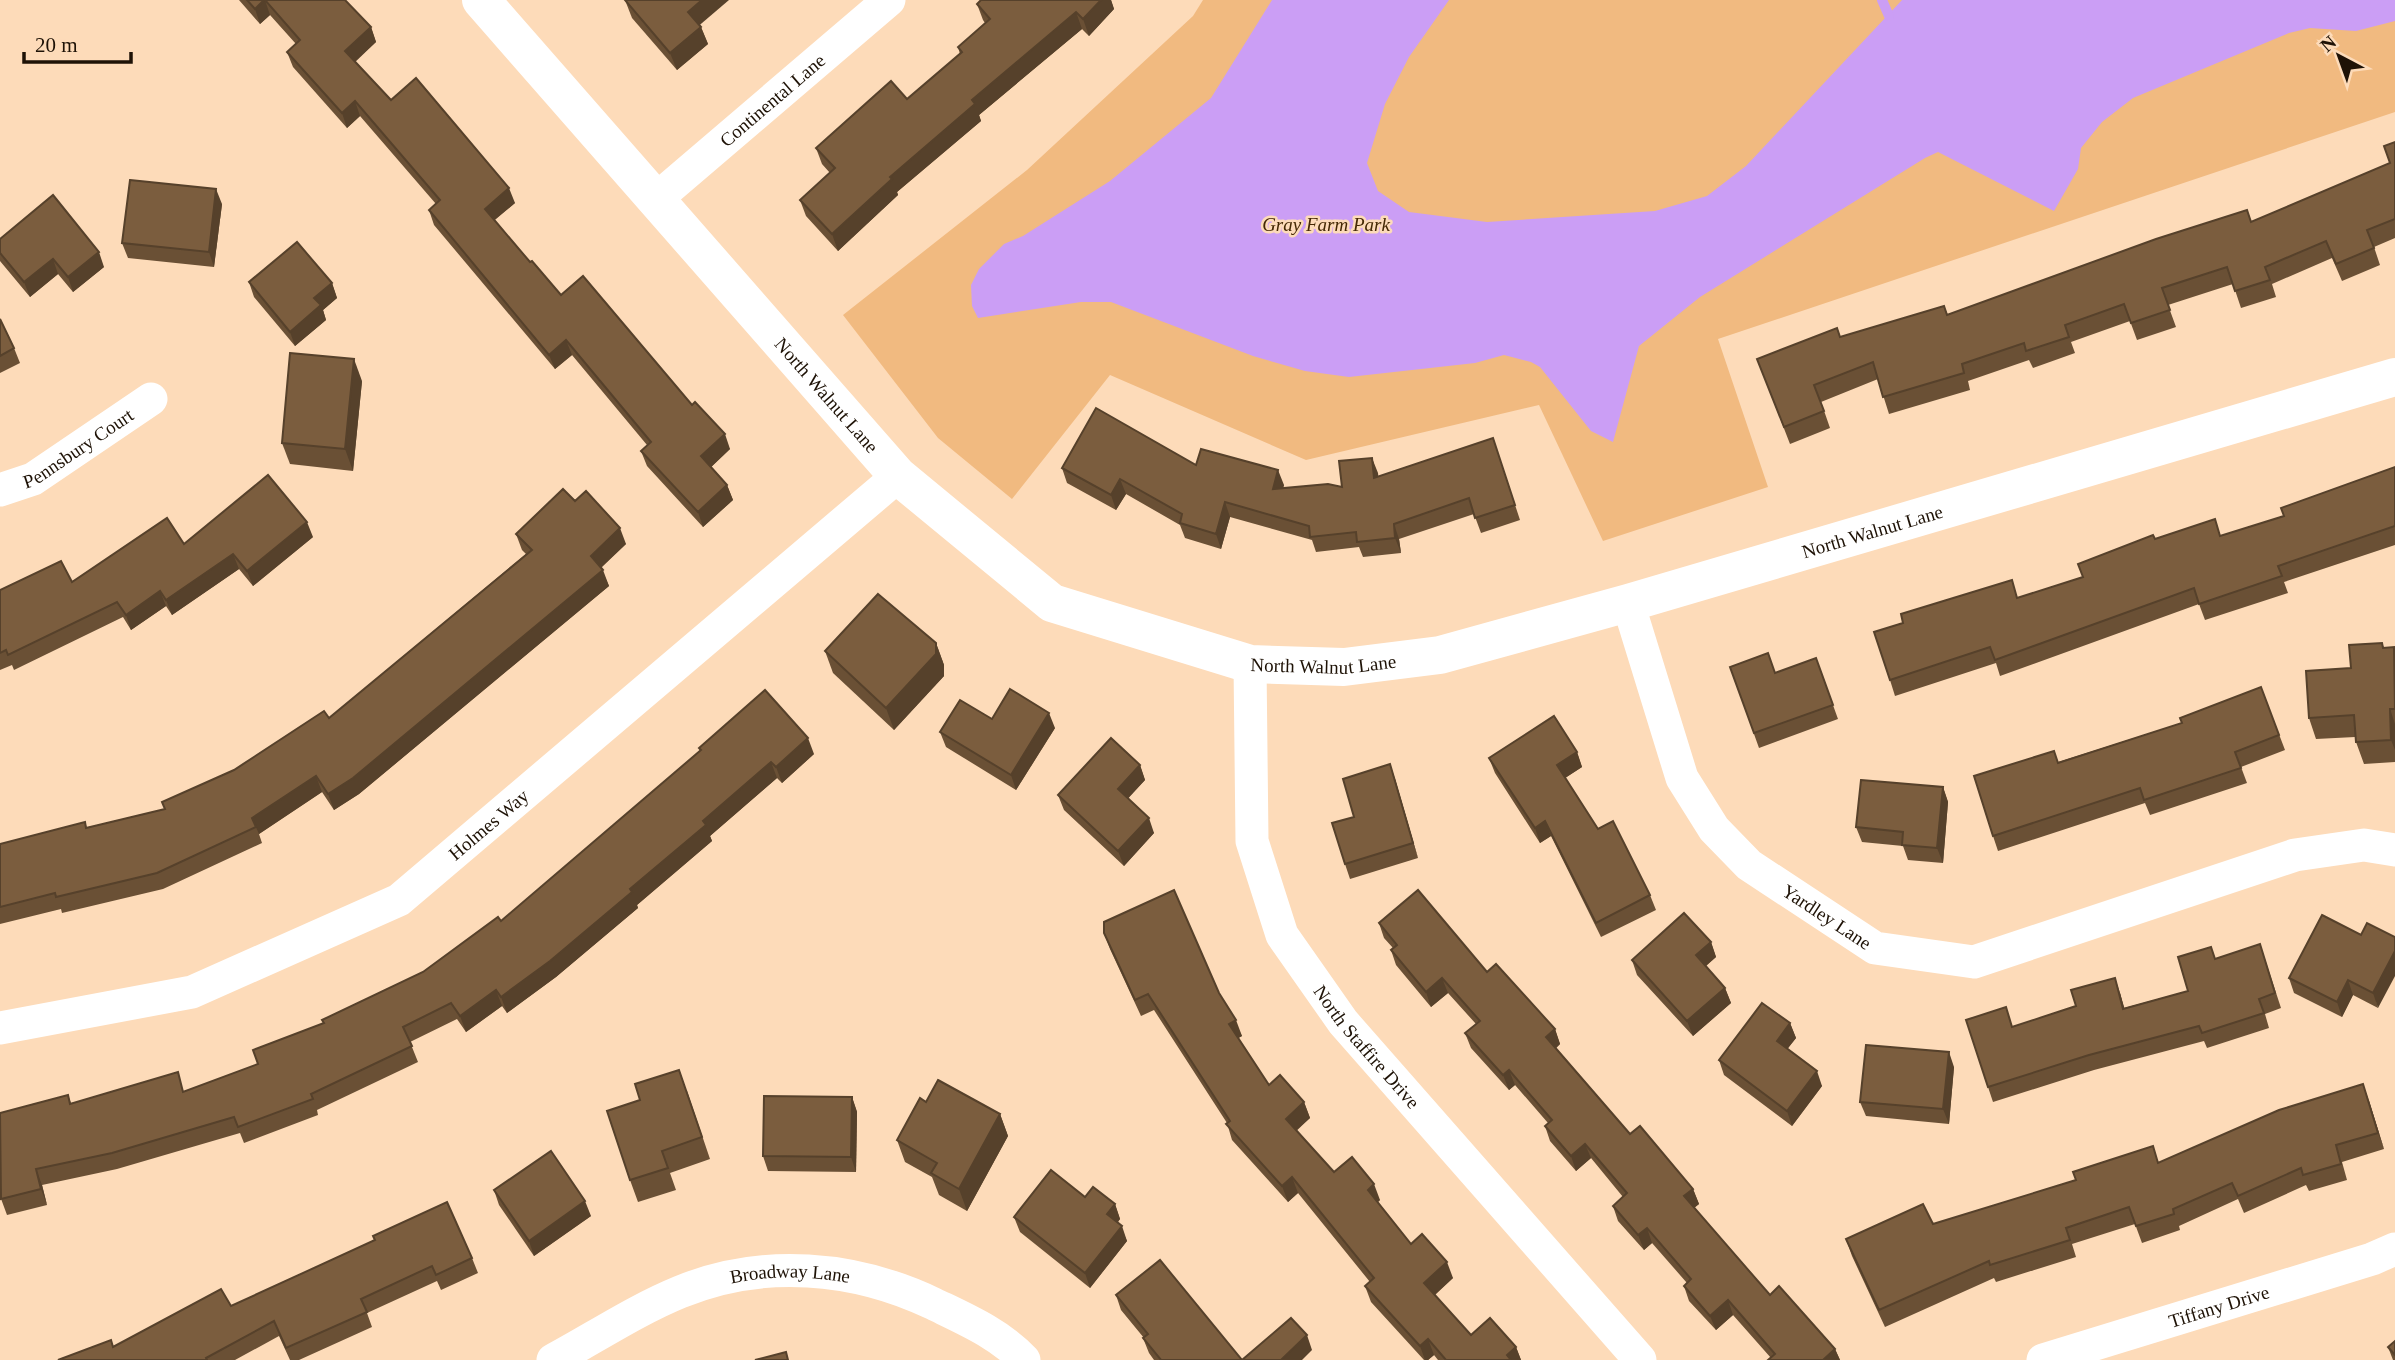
<svg xmlns="http://www.w3.org/2000/svg" width="2395" height="1360" viewBox="0 0 2395 1360" font-family="Georgia,serif">
<rect width="100%" height="100%" fill="#fddbb9"/>
<!-- green -->
<polygon fill="#f1ba80" points="1203,0 2395,0 2395,112 1718,339 1768,487 1603,541 1539,405 1306,460 1110,375 1012,499 938,438 843,315 1027,170 1193,16"/>
<!-- water -->
<polygon fill="#cb9ef5" points="1272,0 1449,0 1409,57 1385,104 1367,163 1378,191 1409,212 1487,222 1655,211 1707,196 1746,166 1902,0 2395,0 2395,21 2356,31 2310,28 2289,33 2133,98 2102,122 2081,148 2078,169 2054,211 1938,152 1925,158 1700,297 1639,346 1613,442 1591,431 1540,367 1531,362 1504,355 1475,363 1349,377 1305,371 1253,356 1111,302 1081,302 978,318 972,306 971,285 979,269 1004,244 1023,236 1110,181 1211,98"/>
<g fill="none" stroke-linecap="round" stroke-linejoin="round">
<!-- stream -->
<polyline stroke="#cb9ef5" stroke-width="10" points="1882,0 1889,16"/>
<!-- street -->
<g stroke="#fff" stroke-width="33">
<path id="s1" d="M655,200L889,0"/>
<path id="s2" d="M0,490L33,479L151,399"/>
<path id="s3" d="M1628,603L1682,778L1714,829L1749,865L1875,948L1974,962L2295,855L2364,845L2395,850"/>
<path id="s4" d="M1250,664L1252,841L1282,935L1343,1022L1640,1360"/>
<path id="s5" d="M0,1028L192,992L399,900L898,476"/>
<path id="s6" d="M553,1360C594,1338 636,1310 680,1292C762,1258 855,1266 934,1304C965,1319 1000,1334 1024,1360"/>
<path id="s7" d="M2043,1360L2372,1259L2395,1249"/>
</g>
<!-- secondary -->
<path stroke="#fff" stroke-width="38" id="s8" d="M481,0L898,476L1052,603L1250,664L1344,667L1440,655L1628,603L2395,377"/>
</g>
<!-- wall -->
<g fill="#6a5035">
<polygon points="239,0 345,0 371,27 376,42 355,61 391,100 515,203 494,220 530,262 561,295 730,449 711,467 727,485 733,500 703,527 647,466 641,451 647,445 572,355 555,369 434,225 429,210 436,204 360,116 347,128 293,67 287,52 296,44 270,15 260,24"/>
<polygon points="625,0 700,25 708,44 677,70 632,18"/>
<polygon points="981,0 1111,0 1114,9 1089,36 1082,29 979,115 981,121 897,192 898,195 838,251 806,216 800,200 830,173 822,164 816,148 907,99 960,54 958,47 985,23 983,20 977,4"/>
<polygon points="2395,142 2395,238 2374,247 2380,265 2342,281 2332,258 2272,284 2276,297 2241,308 2233,284 2168,305 2176,327 2137,340 2130,321 2071,342 2075,353 2033,368 2029,360 1968,381 1970,390 1889,414 1878,379 1821,402 1830,428 1790,444 1757,359 1840,337 1944,306 1948,315 2251,222 2390,163"/>
<polygon points="222,204 214,267 128,258 122,243"/>
<polygon points="0,239 104,267 73,292 58,274 30,297 0,261"/>
<polygon points="249,282 332,283 337,298 323,310 326,320 295,346 254,297"/>
<polygon points="0,319 14,348 20,363 0,373"/>
<polygon points="362,381 353,471 290,464 282,443"/>
<polygon points="1493,438 1520,520 1481,533 1474,514 1399,539 1401,553 1363,557 1359,547 1316,552 1312,540 1230,517 1221,549 1185,538 1180,525 1126,494 1116,510 1067,483 1062,468 1196,465 1284,485 1283,488 1342,487 1372,458 1378,477"/>
<polygon points="2395,467 2395,545 2284,582 2288,593 2205,620 2199,604 2000,676 1996,663 1895,696 1890,680 1903,623 2018,598 2083,577 2155,539 2221,536 2284,516"/>
<polygon points="575,501 626,544 601,568 609,586 359,794 334,810 322,792 259,834 262,843 163,889 62,913 61,909 0,924 0,844 85,822 87,828 165,809 329,718 526,554 522,550 516,534"/>
<polygon points="313,537 253,586 239,569 172,615 166,606 131,630 123,617 14,670 12,665 0,670 0,590 72,582 184,544"/>
<polygon points="936,643 944,665 944,676 894,730 833,673 825,651"/>
<polygon points="2382,643 2384,648 2395,649 2395,762 2364,764 2356,742 2355,737 2316,739 2309,718 2351,668"/>
<polygon points="1816,658 1838,719 1759,748 1730,667 1775,673"/>
<polygon points="2261,687 2285,750 2241,767 2247,783 2150,815 2145,803 1998,851 1993,836 2058,762 2182,723"/>
<polygon points="992,719 1055,728 1016,790 946,747 940,732"/>
<polygon points="699,748 814,754 782,783 777,778 710,836 712,841 637,905 638,908 556,977 507,1013 502,1006 466,1032 457,1019 410,1042 418,1062 317,1110 318,1115 244,1143 240,1133 117,1169 42,1185 47,1205 7,1215 0,1196 68,1095 71,1103 185,1092 258,1064 323,1024 423,972 501,921 700,751"/>
<polygon points="1577,752 1582,767 1565,778 1598,829 1650,895 1656,910 1601,937 1551,836 1540,843 1495,773 1489,758"/>
<polygon points="1140,765 1145,780 1128,798 1154,833 1124,866 1064,810 1058,795"/>
<polygon points="1395,779 1418,858 1350,879 1345,864 1354,817"/>
<polygon points="1943,787 1948,802 1943,863 1908,860 1903,846 1862,842 1856,827"/>
<polygon points="1379,923 1487,972 1555,1029 1560,1044 1556,1048 1630,1134 1693,1189 1699,1204 1694,1208 1770,1295 1835,1349 1840,1360 1768,1360 1771,1358 1733,1315 1716,1330 1689,1301 1684,1286 1687,1283 1652,1243 1644,1250 1618,1221 1613,1206 1623,1197 1591,1158 1576,1171 1550,1141 1545,1126 1548,1123 1515,1085 1509,1090 1471,1048 1465,1033 1476,1024 1448,993 1431,1007 1396,965 1391,950 1393,948 1384,938"/>
<polygon points="1104,933 1219,993 1242,1036 1238,1038 1269,1085 1304,1102 1310,1118 1296,1130 1334,1172 1380,1200 1378,1202 1411,1244 1453,1278 1435,1295 1471,1335 1516,1347 1521,1360 1438,1360 1434,1355 1428,1360 1424,1360 1371,1302 1365,1286 1370,1282 1298,1193 1288,1202 1232,1140 1227,1123 1154,1010 1141,1016 1110,949"/>
<polygon points="2361,935 2378,1008 2353,995 2342,1017 2294,993 2289,978"/>
<polygon points="1711,942 1716,957 1706,966 1725,988 1731,1003 1693,1036 1637,975 1632,960"/>
<polygon points="2216,959 2265,959 2281,1008 2265,1014 2269,1028 2207,1048 2204,1041 2094,1070 1993,1102 1988,1087 2012,1027 2076,1006 2120,993 2124,1008 2188,991"/>
<polygon points="1790,1023 1796,1038 1787,1049 1822,1086 1792,1126 1724,1075 1719,1060"/>
<polygon points="1954,1067 1949,1124 1866,1116 1860,1102"/>
<polygon points="687,1091 710,1159 670,1173 676,1190 638,1202 630,1180"/>
<polygon points="852,1097 857,1112 856,1172 768,1171 763,1156"/>
<polygon points="2369,1101 2384,1149 2342,1162 2347,1180 2309,1191 2306,1185 2244,1213 2238,1199 2179,1226 2180,1230 2142,1243 2135,1224 2072,1244 2076,1257 1996,1282 1994,1278 1885,1327 1852,1256 1846,1239 1933,1224 2159,1163"/>
<polygon points="926,1102 1000,1114 1008,1136 967,1211 939,1195 932,1177 905,1162 897,1140"/>
<polygon points="494,1190 591,1216 534,1256 499,1205"/>
<polygon points="1085,1197 1115,1204 1120,1219 1118,1222 1127,1241 1090,1288 1020,1232 1014,1217"/>
<polygon points="472,1258 478,1273 441,1290 437,1281 367,1313 372,1327 299,1360 290,1360 279,1336 235,1360 58,1360 113,1347 231,1306"/>
<polygon points="1116,1295 1242,1360 1154,1360 1149,1353 1143,1338 1144,1338 1121,1310"/>
<polygon points="2395,1341 2395,1360 2393,1360 2388,1347"/>
</g>
<!-- shaded-wall -->
<g fill="#56412b">
<polygon points="265,0 270,15 260,24 255,9"/>
<polygon points="702,0 729,0 695,29 688,12"/>
<polygon points="1101,0 1111,0 1114,9 1089,36 1083,19"/>
<polygon points="1076,12 1082,29 979,115 981,121 897,192 898,195 838,251 832,234 890,177 972,100"/>
<polygon points="371,27 376,42 351,66 345,51"/>
<polygon points="701,27 708,44 677,70 670,53"/>
<polygon points="355,101 360,116 347,128 342,113"/>
<polygon points="509,188 515,203 490,224 485,209"/>
<polygon points="216,189 222,204 214,267 209,252"/>
<polygon points="99,252 104,267 73,292 68,277"/>
<polygon points="53,259 58,274 30,297 24,282"/>
<polygon points="332,283 337,298 323,310 326,320 295,346 290,332 314,298"/>
<polygon points="566,340 572,355 555,369 549,355"/>
<polygon points="354,359 362,381 353,471 345,449"/>
<polygon points="725,434 730,449 707,471 701,456"/>
<polygon points="1372,458 1378,473 1380,493 1374,478"/>
<polygon points="1278,470 1284,485 1278,504 1273,489"/>
<polygon points="1120,479 1126,494 1116,510 1111,495"/>
<polygon points="727,485 733,500 703,527 698,512"/>
<polygon points="1225,502 1230,517 1221,549 1216,534"/>
<polygon points="307,522 313,537 253,586 247,571"/>
<polygon points="1394,524 1399,539 1401,553 1395,538"/>
<polygon points="620,528 626,544 596,572 591,556"/>
<polygon points="233,554 239,569 172,615 166,600"/>
<polygon points="603,570 609,586 359,794 334,810 328,794"/>
<polygon points="160,591 166,606 131,630 126,615"/>
<polygon points="936,643 944,665 944,676 894,730 886,708"/>
<polygon points="2390,709 2395,724 2395,750 2391,740"/>
<polygon points="1049,713 1055,728 1016,790 1011,775"/>
<polygon points="808,738 814,754 782,783 776,767"/>
<polygon points="1577,752 1582,767 1562,780 1557,765"/>
<polygon points="771,762 777,778 710,836 712,841 637,905 638,908 556,977 507,1013 501,997 630,889 703,821"/>
<polygon points="1390,764 1395,779 1418,858 1413,843"/>
<polygon points="1140,765 1145,780 1123,804 1118,789"/>
<polygon points="316,776 322,792 259,834 252,818"/>
<polygon points="1943,787 1948,802 1943,863 1937,848"/>
<polygon points="1149,818 1154,833 1124,866 1118,851"/>
<polygon points="1545,821 1551,836 1540,843 1535,828"/>
<polygon points="1711,942 1716,957 1701,970 1696,955"/>
<polygon points="2395,951 2395,976 2378,1008 2373,993"/>
<polygon points="1442,978 1448,993 1431,1007 1426,992"/>
<polygon points="2115,978 2120,993 2129,1024 2123,1009"/>
<polygon points="2348,980 2353,995 2342,1017 2337,1002"/>
<polygon points="1725,988 1731,1003 1693,1036 1687,1021"/>
<polygon points="496,990 502,1006 466,1032 460,1016"/>
<polygon points="1236,1020 1242,1036 1235,1040 1229,1024"/>
<polygon points="1790,1023 1796,1038 1782,1056 1777,1041"/>
<polygon points="1555,1029 1560,1044 1552,1052 1546,1037"/>
<polygon points="1949,1052 1954,1067 1949,1124 1943,1109"/>
<polygon points="1509,1070 1515,1085 1509,1090 1503,1075"/>
<polygon points="1817,1071 1822,1086 1792,1126 1787,1111"/>
<polygon points="2363,1084 2369,1101 2384,1149 2378,1133"/>
<polygon points="852,1097 857,1112 856,1172 851,1157"/>
<polygon points="1304,1102 1310,1118 1292,1135 1286,1119"/>
<polygon points="1000,1114 1008,1136 967,1211 959,1189"/>
<polygon points="1585,1144 1591,1158 1576,1171 1571,1156"/>
<polygon points="36,1169 42,1185 47,1205 41,1189"/>
<polygon points="1292,1177 1298,1193 1288,1202 1282,1186"/>
<polygon points="1374,1184 1380,1200 1373,1206 1368,1190"/>
<polygon points="1693,1189 1699,1204 1690,1211 1684,1196"/>
<polygon points="585,1201 591,1216 534,1256 529,1241"/>
<polygon points="1115,1204 1120,1219 1112,1229 1107,1214"/>
<polygon points="1122,1226 1127,1241 1090,1288 1085,1273"/>
<polygon points="1647,1228 1652,1243 1644,1250 1638,1235"/>
<polygon points="1447,1262 1453,1278 1430,1299 1424,1283"/>
<polygon points="1728,1300 1733,1315 1716,1330 1710,1316"/>
<polygon points="1307,1335 1312,1350 1302,1360 1281,1360"/>
<polygon points="1428,1339 1434,1355 1428,1360 1425,1360 1420,1346"/>
<polygon points="1516,1347 1521,1360 1509,1360 1507,1355"/>
<polygon points="1835,1349 1840,1360 1823,1360"/>
</g>
<!-- building -->
<g fill="#7b5d3e" stroke="#56412b" stroke-width="2">
<polygon points="247,0 264,0 255,9"/>
<polygon points="265,0 345,0 371,27 345,51 391,100 416,78 509,188 485,209 530,262 532,261 561,295 583,276 692,405 695,402 725,434 701,456 727,485 698,512 641,451 651,442 566,340 549,355 496,291 429,210 440,200 355,101 342,113 287,52 300,40"/>
<polygon points="625,0 702,0 688,12 701,27 670,53"/>
<polygon points="981,0 1101,0 1083,19 1076,12 972,100 975,104 890,177 892,179 832,234 800,200 835,168 816,148 891,81 907,99 962,52 958,47 990,19 977,4"/>
<polygon points="2395,142 2395,219 2367,230 2374,248 2336,264 2326,241 2265,267 2270,280 2235,291 2227,267 2162,288 2170,310 2131,323 2124,304 2065,325 2069,337 2026,351 2024,343 1962,364 1964,373 1883,397 1873,362 1814,385 1824,411 1784,427 1757,359 1837,328 1840,337 1944,306 1947,315 2156,239 2247,210 2251,222 2390,163 2384,146"/>
<polygon points="130,180 216,189 209,252 122,243"/>
<polygon points="53,195 99,252 68,277 53,259 24,282 0,253 0,239"/>
<polygon points="297,242 332,283 314,298 321,305 290,332 249,282"/>
<polygon points="0,319 14,348 0,356"/>
<polygon points="290,353 354,359 345,449 282,443"/>
<polygon points="1096,408 1196,465 1201,449 1278,470 1273,489 1328,484 1342,487 1339,461 1372,458 1374,478 1493,438 1515,505 1475,518 1469,498 1394,524 1395,538 1357,542 1356,532 1310,537 1309,526 1225,502 1216,534 1180,523 1182,514 1120,479 1111,495 1062,468"/>
<polygon points="2395,467 2395,526 2278,566 2282,576 2199,604 2194,588 1995,660 1990,647 1890,680 1874,632 1903,623 1901,614 2012,580 2017,598 2083,577 2078,564 2153,535 2155,539 2215,519 2220,536 2284,516 2281,508"/>
<polygon points="268,475 307,522 247,571 233,554 166,600 160,591 126,615 117,602 8,655 6,650 0,653 0,590 61,561 72,582 167,518 184,544"/>
<polygon points="563,489 575,501 586,491 620,528 591,556 603,570 353,778 328,794 316,776 252,818 256,827 157,873 56,897 55,893 0,907 0,844 85,822 86,828 165,809 162,802 234,770 324,711 329,718 532,550 516,534"/>
<polygon points="878,594 936,643 936,654 886,708 825,651"/>
<polygon points="2382,643 2383,648 2394,647 2395,709 2390,709 2391,740 2356,742 2354,715 2309,718 2306,671 2351,668 2349,645"/>
<polygon points="1768,653 1775,673 1816,658 1833,705 1754,733 1730,667"/>
<polygon points="2261,687 2279,735 2235,752 2241,768 2144,800 2140,788 1993,836 1974,776 2054,751 2058,763 2182,723 2180,718"/>
<polygon points="1010,689 1049,713 1011,775 940,732 960,700 992,719"/>
<polygon points="765,690 808,738 776,767 771,762 703,821 706,825 630,889 632,892 550,961 501,997 496,990 460,1016 451,1003 403,1027 412,1046 311,1094 313,1099 238,1127 234,1117 112,1153 36,1169 41,1189 1,1199 0,1113 68,1095 70,1104 178,1072 183,1092 258,1064 253,1050 324,1023 322,1020 423,972 498,917 501,921 701,750 699,748"/>
<polygon points="1554,716 1577,752 1557,765 1598,829 1613,821 1650,895 1596,923 1545,821 1535,828 1489,758"/>
<polygon points="1111,738 1140,765 1118,789 1149,818 1118,851 1058,795"/>
<polygon points="1390,764 1413,843 1345,864 1332,823 1354,817 1343,779"/>
<polygon points="1861,780 1943,787 1937,848 1902,845 1903,832 1856,827"/>
<polygon points="1174,890 1219,993 1236,1020 1229,1024 1269,1085 1280,1075 1304,1102 1286,1119 1334,1172 1352,1157 1374,1184 1368,1190 1411,1244 1422,1234 1447,1262 1424,1283 1471,1335 1490,1318 1516,1347 1507,1355 1511,1360 1446,1360 1428,1339 1420,1346 1365,1286 1374,1278 1292,1177 1282,1186 1226,1124 1230,1121 1148,994 1135,1000 1104,933 1104,922"/>
<polygon points="1418,890 1487,972 1496,964 1555,1029 1546,1037 1630,1134 1640,1126 1693,1189 1684,1196 1770,1295 1779,1286 1835,1349 1823,1360 1768,1360 1775,1354 1728,1300 1710,1316 1684,1286 1691,1279 1647,1228 1638,1235 1613,1206 1627,1193 1585,1144 1571,1156 1545,1126 1552,1120 1509,1070 1503,1075 1465,1033 1480,1021 1442,978 1426,992 1391,950 1397,945 1379,923"/>
<polygon points="1684,913 1711,942 1696,955 1725,988 1687,1021 1632,960"/>
<polygon points="2322,915 2361,935 2367,923 2395,937 2395,951 2373,993 2348,980 2337,1002 2289,978"/>
<polygon points="2260,944 2275,993 2259,999 2264,1013 2202,1033 2199,1026 2089,1055 1988,1087 1966,1020 2006,1007 2012,1027 2076,1006 2071,990 2115,978 2123,1009 2188,991 2178,957 2211,947 2215,959"/>
<polygon points="1762,1003 1790,1023 1777,1041 1817,1071 1787,1111 1719,1060"/>
<polygon points="1866,1045 1949,1052 1943,1109 1860,1102"/>
<polygon points="679,1070 702,1137 662,1151 668,1168 630,1180 607,1111 640,1100 635,1084"/>
<polygon points="938,1080 1000,1114 959,1189 931,1173 937,1163 897,1140 920,1098 926,1102"/>
<polygon points="2363,1084 2378,1133 2336,1145 2341,1164 2303,1175 2301,1168 2238,1196 2232,1183 2173,1209 2174,1214 2136,1226 2129,1207 2066,1228 2070,1240 1990,1265 1989,1261 1879,1310 1846,1239 1923,1204 1933,1224 2076,1180 2073,1172 2153,1146 2158,1163 2279,1110"/>
<polygon points="764,1096 852,1097 851,1157 763,1156"/>
<polygon points="551,1151 585,1201 529,1241 494,1190"/>
<polygon points="1051,1170 1085,1197 1093,1187 1115,1204 1107,1214 1122,1226 1085,1273 1014,1217"/>
<polygon points="447,1202 472,1258 436,1275 432,1266 361,1299 367,1312 286,1348 274,1321 206,1358 207,1360 58,1360 111,1340 113,1347 221,1289 231,1306 375,1240 373,1236"/>
<polygon points="1160,1260 1242,1360 1161,1360 1143,1338 1148,1334 1116,1295"/>
<polygon points="1291,1318 1307,1335 1281,1360 1242,1360"/>
<polygon points="2395,1341 2395,1355 2388,1347"/>
<polygon points="786,1352 788,1360 755,1360"/>
</g>
<g text-anchor="middle" dominant-baseline="central" stroke-width="5" stroke-linejoin="round" paint-order="stroke">
<!-- street labels -->
<g font-size="19" fill="#1e1206" stroke="#fddbb9">
<text stroke="none"><textPath href="#s1" startOffset="154">Continental Lane</textPath></text>
<text stroke="none"><textPath href="#s8" startOffset="525">North Walnut Lane</textPath></text>
<text stroke="none"><textPath href="#s2" startOffset="89">Pennsbury Court</textPath></text>
<text stroke="none"><textPath href="#s8" startOffset="1680">North Walnut Lane</textPath></text>
<text stroke="none"><textPath href="#s8" startOffset="1113">North Walnut Lane</textPath></text>
<text stroke="none"><textPath href="#s5" startOffset="539">Holmes Way</textPath></text>
<text stroke="none"><textPath href="#s3" startOffset="387">Yardley Lane</textPath></text>
<text stroke="none"><textPath href="#s4" startOffset="416">North Staffire Drive</textPath></text>
<text stroke="none"><textPath href="#s6" startOffset="257">Broadway Lane</textPath></text>
<text stroke="none"><textPath href="#s7" startOffset="184">Tiffany Drive</textPath></text>
</g>
<!-- park labels -->
<g font-size="19" font-style="italic" fill="#442804" stroke="#fddbb9">
<text x="1326" y="224">Gray Farm Park</text>
</g>
</g>
<!-- north arrow -->
<g transform="translate(2339 56) rotate(319)" stroke="#fddbb9" stroke-width="5" paint-order="stroke">
<path d="M0-5L12 26L0 18L-12 26Z" fill="#1e1206"/>
<text y="-10" font-size="19" font-weight="bold" text-anchor="middle" fill="#1e1206">N</text>
</g>
<!-- scale -->
<path d="M24 52v10h107v-10" fill="none" stroke="#1e1206" stroke-width="3.5"/>
<text x="35" y="52" font-size="21" fill="#1e1206" stroke="#fddbb9" stroke-width="5" paint-order="stroke">20 m</text>
</svg>
